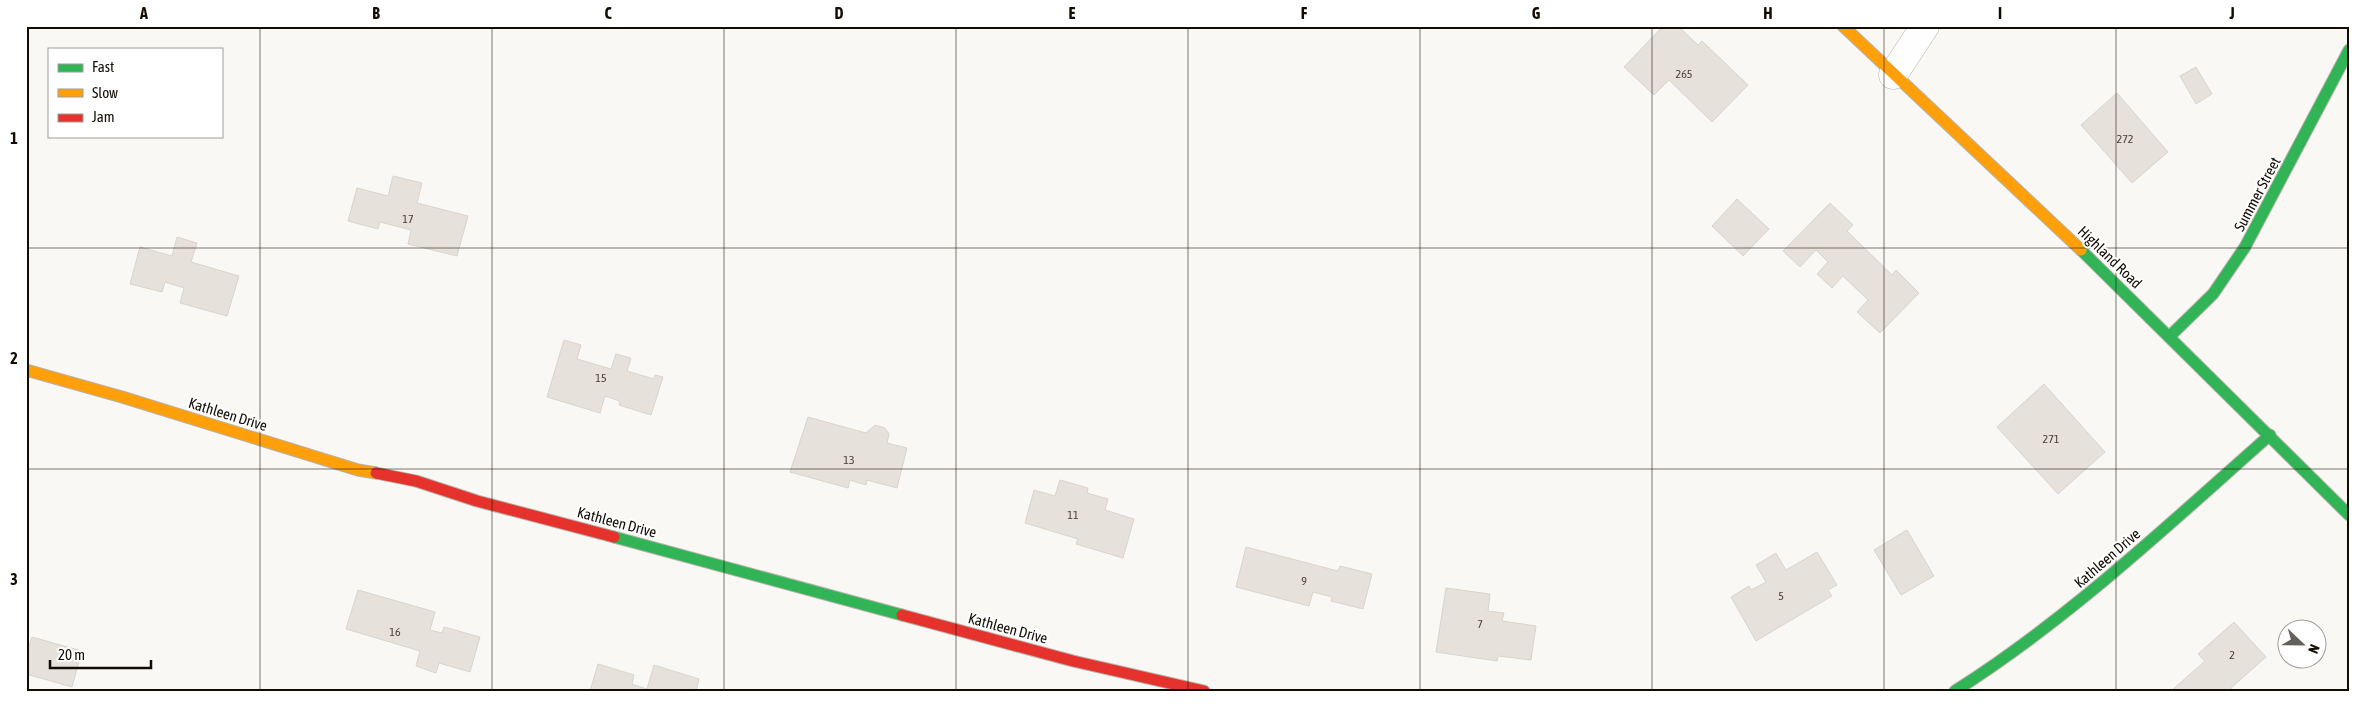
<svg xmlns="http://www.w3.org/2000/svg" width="2375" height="717" viewBox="0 0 2375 717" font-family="'Asap Condensed',sans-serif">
<rect width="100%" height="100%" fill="#faf8f5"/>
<!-- building -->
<g fill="#e6e1da" stroke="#d9d4cd">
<polygon points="1663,26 1678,26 1698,45 1702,41 1748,85 1712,122 1669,80 1654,95 1624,67"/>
<polygon points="2196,67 2212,94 2196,104 2180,76"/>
<polygon points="2117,93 2168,152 2132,183 2081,125"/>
<polygon points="393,176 422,183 417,203 468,216 457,256 408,244 411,230 380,222 378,229 348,221 357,188 388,196"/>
<polygon points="1737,199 1769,229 1743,256 1712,226"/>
<polygon points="1830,203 1853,225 1847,231 1892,275 1896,270 1919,293 1880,333 1857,312 1868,300 1843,276 1832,288 1817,274 1828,262 1816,250 1800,267 1783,251"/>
<polygon points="177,237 197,243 191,262 239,276 227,316 180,303 184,288 165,282 162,292 130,284 140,247 172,256"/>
<polygon points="564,340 581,345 577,359 611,369 616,354 631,358 627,371 654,379 655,375 663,377 651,415 619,405 620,401 605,396 600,413 547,397"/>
<polygon points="2044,384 2105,452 2058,494 1997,427"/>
<polygon points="808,417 866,433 875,425 885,428 889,434 887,443 907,448 897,488 867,480 866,485 850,480 848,488 790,472"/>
<polygon points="1060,480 1088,488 1087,493 1108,499 1105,510 1134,519 1123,558 1076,544 1078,539 1025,523 1034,490 1055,496"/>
<polygon points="1907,530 1934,576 1901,595 1874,550"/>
<polygon points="1246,547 1338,571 1340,566 1372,574 1363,609 1331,601 1332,597 1313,592 1309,606 1236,587"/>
<polygon points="1817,552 1837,585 1828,590 1832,596 1756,641 1731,597 1749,586 1751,590 1766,582 1756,565 1776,553 1786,570"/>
<polygon points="1446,588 1490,594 1488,611 1504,613 1502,621 1536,626 1531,660 1498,656 1497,661 1436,652"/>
<polygon points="358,590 435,612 430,630 442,633 444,627 480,637 470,672 439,663 436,673 416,666 420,651 346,629"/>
<polygon points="2234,622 2266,657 2231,688 2234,691 2171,691 2205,661 2198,654"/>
<polygon points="32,637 82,651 72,687 26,674 26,655"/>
<polygon points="598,664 634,675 632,684 647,689 654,665 699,679 696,691 590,691"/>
</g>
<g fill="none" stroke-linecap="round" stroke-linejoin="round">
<!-- street casing -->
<g stroke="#b7b2ac" stroke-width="29">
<polyline id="street" points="1893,75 1925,26"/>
</g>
<!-- fast casing -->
<g stroke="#b7b2ac" stroke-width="13">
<g id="fast">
<polyline points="2081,250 2349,515"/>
<polyline points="2170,336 2213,294 2245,247 2349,50"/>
<polyline points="614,537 902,615"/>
<path d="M1955,691C2070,618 2168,525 2270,435"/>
</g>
</g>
<!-- slow casing -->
<g stroke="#b7b2ac" stroke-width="13">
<g id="slow">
<polyline points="1843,26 2081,250"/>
<polyline points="26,370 122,397 358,470 376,473"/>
</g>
</g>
<!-- jam casing -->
<g stroke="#b7b2ac" stroke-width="13">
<g id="jam">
<polyline points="376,473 416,481 477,501 614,537"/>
<polyline points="902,615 1073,661 1204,691"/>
</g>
</g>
<!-- street -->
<use href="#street" stroke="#fefefe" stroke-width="28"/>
<!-- fast -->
<use href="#fast" stroke="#30b455" stroke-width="11"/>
<!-- slow -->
<use href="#slow" stroke="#ff9f0a" stroke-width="11"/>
<!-- jam -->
<use href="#jam" stroke="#e5322d" stroke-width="11"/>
</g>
<!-- grid -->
<path fill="none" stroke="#130c03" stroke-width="1" stroke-opacity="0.55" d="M260,26V691M492,26V691M724,26V691M956,26V691M1188,26V691M1420,26V691M1652,26V691M1884,26V691M2116,26V691M26,248H2349M26,469H2349"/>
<g text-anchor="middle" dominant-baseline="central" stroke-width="4" stroke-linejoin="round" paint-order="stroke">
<!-- number labels -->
<g font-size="12" fill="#49423a">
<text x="1684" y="74">265</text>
<text x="2125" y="139">272</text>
<text x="408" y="219">17</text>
<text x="601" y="378">15</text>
<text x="2051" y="439">271</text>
<text x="849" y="460">13</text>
<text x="1073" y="515">11</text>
<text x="1304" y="581">9</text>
<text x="1781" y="596">5</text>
<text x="1480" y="624">7</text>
<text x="395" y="632">16</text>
<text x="2232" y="655">2</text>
</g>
<!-- street labels -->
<g font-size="15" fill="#130c03" stroke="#fff">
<text transform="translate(2257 194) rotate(-62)">Summer Street</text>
<text transform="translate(2110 257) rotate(44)">Highland Road</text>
<text transform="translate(228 414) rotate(17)">Kathleen Drive</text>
<text transform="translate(617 522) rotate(15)">Kathleen Drive</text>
<text transform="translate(2107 558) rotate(-41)">Kathleen Drive</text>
<text transform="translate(1008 628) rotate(15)">Kathleen Drive</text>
</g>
</g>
<!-- border -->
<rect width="2375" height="717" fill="none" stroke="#ffffff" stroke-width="55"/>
<!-- legend -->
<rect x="48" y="48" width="175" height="90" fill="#ffffff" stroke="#a19e9a"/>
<rect x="58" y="64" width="25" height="8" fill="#30b455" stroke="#a19e9a"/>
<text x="92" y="72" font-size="15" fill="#130c03">Fast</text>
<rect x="58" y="89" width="25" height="8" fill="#ff9f0a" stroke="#a19e9a"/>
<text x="92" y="98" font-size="15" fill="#130c03">Slow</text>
<rect x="58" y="114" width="25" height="8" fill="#e5322d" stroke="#a19e9a"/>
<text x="92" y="122" font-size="15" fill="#130c03">Jam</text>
<!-- north arrow -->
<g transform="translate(2302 644) rotate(112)"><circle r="24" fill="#ffffff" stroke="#a19e9a"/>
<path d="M0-4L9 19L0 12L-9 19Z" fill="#645f58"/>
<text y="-8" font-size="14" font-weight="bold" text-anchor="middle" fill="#130c03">N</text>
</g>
<!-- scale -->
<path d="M50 660v8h101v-8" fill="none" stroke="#130c03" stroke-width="2.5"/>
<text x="58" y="660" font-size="15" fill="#130c03" stroke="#ffffff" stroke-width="4" paint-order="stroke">20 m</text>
<rect x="28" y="28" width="2320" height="662" fill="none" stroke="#130c03" stroke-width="2"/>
<g font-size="16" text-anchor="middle" font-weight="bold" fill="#130c03">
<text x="144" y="19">A</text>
<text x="376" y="19">B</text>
<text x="608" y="19">C</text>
<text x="839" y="19">D</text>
<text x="1072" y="19">E</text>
<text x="1304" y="19">F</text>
<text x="1536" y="19">G</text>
<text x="1768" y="19">H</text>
<text x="2000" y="19">I</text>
<text x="2232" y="19">J</text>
<text x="14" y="144">1</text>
<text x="14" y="364">2</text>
<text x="14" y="585">3</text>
</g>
</svg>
